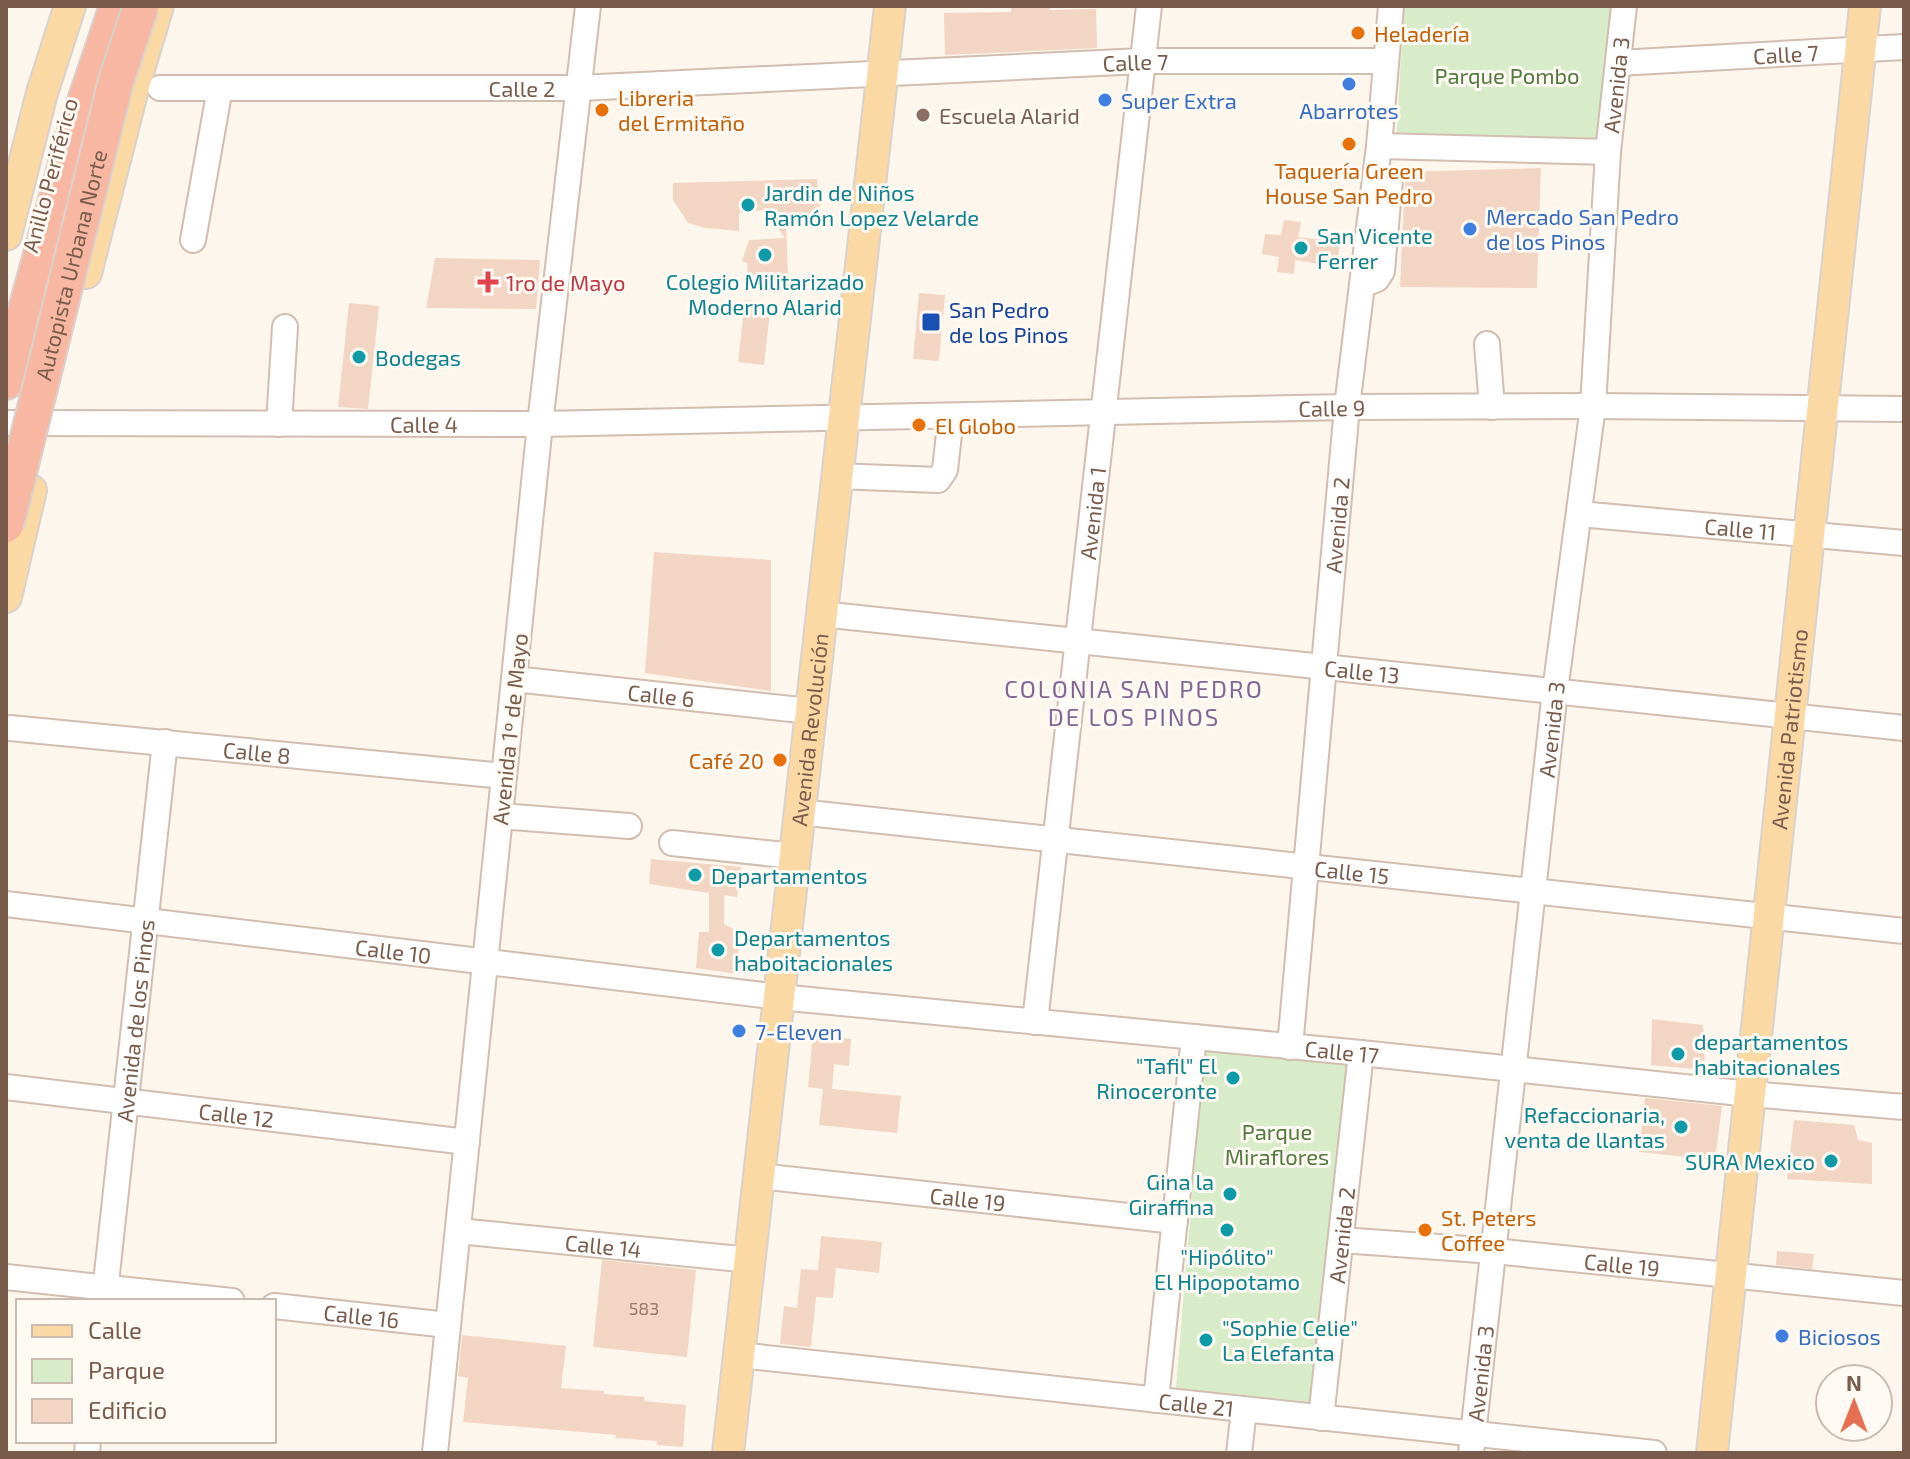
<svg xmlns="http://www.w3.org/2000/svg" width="1910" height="1459" viewBox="0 0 1910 1459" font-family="'Exo 2',sans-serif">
<rect width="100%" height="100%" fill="#fdf6ec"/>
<!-- green -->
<g fill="#d8ecc9">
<polygon points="1404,6 1618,6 1604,144 1396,142"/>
<polygon points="1204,1049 1366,1065 1331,1404 1176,1388"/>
</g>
<!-- building -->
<g fill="#f3d5c3">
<polygon points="1011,6 1049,6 1050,10 1096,9 1097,48 945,55 944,13 1011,12"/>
<polygon points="1541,168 1537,288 1400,287 1405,180 1403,172"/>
<polygon points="817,179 821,218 786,224 788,274 748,276 747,263 742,261 749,240 785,238 765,210 739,213 739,231 705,228 688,223 673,200 673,183"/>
<polygon points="1284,220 1301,222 1298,237 1340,242 1337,267 1295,260 1294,274 1277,272 1279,257 1262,254 1265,234 1281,235"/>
<polygon points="435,258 540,260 536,309 426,308"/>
<polygon points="919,293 945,295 939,361 913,359"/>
<polygon points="745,300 771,303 764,365 738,362"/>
<polygon points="349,303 379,306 368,409 338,407"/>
<polygon points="654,552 771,560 771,691 645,673"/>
<polygon points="651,859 741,867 737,897 724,895 724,924 739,932 738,974 696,968 699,932 709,932 709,893 649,884"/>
<polygon points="1652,1019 1703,1025 1705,1070 1651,1065"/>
<polygon points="813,1035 851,1039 849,1066 834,1064 832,1089 901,1096 897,1133 819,1125 823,1089 808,1087"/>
<polygon points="1645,1098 1722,1106 1715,1160 1639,1152"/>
<polygon points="1794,1120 1854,1125 1858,1140 1872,1143 1872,1184 1787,1179"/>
<polygon points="821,1236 882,1242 879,1273 836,1268 833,1298 816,1297 811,1347 780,1344 784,1306 797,1308 801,1269 818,1270"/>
<polygon points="1777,1251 1814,1254 1812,1269 1776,1265"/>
<polygon points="602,1260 696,1270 687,1357 593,1347"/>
<polygon points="462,1335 566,1346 561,1388 604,1391 604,1394 645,1397 644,1401 686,1405 683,1447 657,1445 657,1441 615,1438 616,1435 463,1422 468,1378 458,1376"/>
</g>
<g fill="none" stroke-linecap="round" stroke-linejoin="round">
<!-- minor casing -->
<g stroke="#d1beb0" stroke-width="28">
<g id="minor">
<path id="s1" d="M1618,63L1904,47"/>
<path id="s2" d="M160,88H579L1142,61H1386"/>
<polyline points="1379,146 1608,152"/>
<polyline points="193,240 220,88"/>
<polyline points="1362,285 1377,279 1382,271 1390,179"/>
<polyline points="1487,344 1492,407"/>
<path id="s3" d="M6,423L540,424L1347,407L1593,406L1904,409"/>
<polyline points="279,424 285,327"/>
<polyline points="836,476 938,480 945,470 951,416"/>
<path id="s4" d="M1579,514L1904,543"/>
<path id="s5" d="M821,614L1904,728"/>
<path id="s6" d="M514,679L810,711"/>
<path id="s7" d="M10,728L504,776"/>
<path id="s8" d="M799,812L1904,931"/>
<polyline points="500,816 629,826"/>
<polyline points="672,843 794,856"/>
<path id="s9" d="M6,904L779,997L1361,1053L1750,1094L1904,1107"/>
<path id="s10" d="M1035,1022L1149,6"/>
<path id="s11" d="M1290,1047L1347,407L1379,146L1391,6"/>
<path id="s12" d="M6,1087L467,1142"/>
<path id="s13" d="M759,1176L1175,1221"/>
<path id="s14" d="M458,1231L750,1260"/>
<path id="s15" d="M1341,1240L1494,1251L1904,1293"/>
<polyline points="6,1277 232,1301"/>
<path id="s16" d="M104,1301L165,742"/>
<path id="s17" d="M274,1306L448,1325"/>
<path id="s18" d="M739,1355L1654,1453"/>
<polyline points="1156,1400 1194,1037"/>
<path id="s19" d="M1321,1418L1361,1053"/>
<polyline points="87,1453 88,1441"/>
<polyline points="435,1453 540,424 588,6"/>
<polyline points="1239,1453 1244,1410"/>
<path id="s20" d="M1471,1453L1555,691L1593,406L1608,152L1624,6"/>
</g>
</g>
<!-- major casing -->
<g stroke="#dad1cd" stroke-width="34">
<g id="major">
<polyline points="6,235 42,93 70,6"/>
<polyline points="86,273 133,89 158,6"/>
<polyline points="6,597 31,490"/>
<path id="s21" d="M728,1453L890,6"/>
<path id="s22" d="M1712,1453L1865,6"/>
</g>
</g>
<!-- highway casing -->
<g stroke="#dad1cd" stroke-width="38">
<polyline id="highway" points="6,382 75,131 117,6"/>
</g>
<!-- minor -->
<use href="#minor" stroke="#fff" stroke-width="24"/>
<!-- major -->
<use href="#major" stroke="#fbd9a5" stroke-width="30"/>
<!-- highway -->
<use href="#highway" stroke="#f7b7a3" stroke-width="34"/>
<!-- highway-bridge casing -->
<g stroke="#dad1cd" stroke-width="38" stroke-linecap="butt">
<g id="highway-bridge">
<path id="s23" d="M6,525L116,81L141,6"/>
</g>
</g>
<!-- highway-bridge -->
<use href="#highway-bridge" stroke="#f7b7a3" stroke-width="34"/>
</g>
<!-- markers -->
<g fill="#e8710a" stroke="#fffaf3" stroke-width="3">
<circle cx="1358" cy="33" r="8"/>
<circle cx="602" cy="110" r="8"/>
<circle cx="1349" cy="144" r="8"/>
<circle cx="919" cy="425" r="8"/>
<circle cx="780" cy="760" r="8"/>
<circle cx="1425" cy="1230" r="8"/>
</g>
<g fill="#3f7fe0" stroke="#fffaf3" stroke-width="3">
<circle cx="1349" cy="84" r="8"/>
<circle cx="1105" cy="100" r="8"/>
<circle cx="1470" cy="229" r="8"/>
<circle cx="739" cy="1031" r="8"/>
<circle cx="1782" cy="1336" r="8"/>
</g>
<circle fill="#8d6e63" stroke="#fffaf3" stroke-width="3" cx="923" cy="115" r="8"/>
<g fill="#0f9aa8" stroke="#fffaf3" stroke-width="3">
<circle cx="748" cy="205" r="8"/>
<circle cx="1301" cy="248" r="8"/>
<circle cx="765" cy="255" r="8"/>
<circle cx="359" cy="357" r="8"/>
<circle cx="695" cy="875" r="8"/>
<circle cx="718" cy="950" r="8"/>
<circle cx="1678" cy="1054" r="8"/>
<circle cx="1233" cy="1078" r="8"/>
<circle cx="1681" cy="1127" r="8"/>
<circle cx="1831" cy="1161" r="8"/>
<circle cx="1230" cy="1194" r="8"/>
<circle cx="1227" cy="1230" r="8"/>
<circle cx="1206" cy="1340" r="8"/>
</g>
<path fill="#e0444e" stroke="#fffaf3" stroke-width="3" d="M484 270h8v8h8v8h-8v8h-8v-8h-8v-8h8z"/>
<rect fill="#1a4fb4" stroke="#fffaf3" stroke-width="3" x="921" y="312" width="20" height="20" rx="4"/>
<g text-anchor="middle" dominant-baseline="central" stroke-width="6" stroke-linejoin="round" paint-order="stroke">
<!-- number labels -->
<g font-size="18" fill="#987a6a">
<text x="644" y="1308">583</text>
</g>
<!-- food labels -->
<g font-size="22" fill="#c56008" stroke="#fffaf3" text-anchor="start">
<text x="1374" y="33">Heladería</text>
<text x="618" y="97">Libreria<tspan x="618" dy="25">del Ermitaño</tspan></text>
<text x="1349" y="170" text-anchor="middle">Taquería Green<tspan x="1349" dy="25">House San Pedro</tspan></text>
<text x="935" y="425">El Globo</text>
<text x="764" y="760" text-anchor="end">Café 20</text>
<text x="1441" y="1217">St. Peters<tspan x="1441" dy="25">Coffee</tspan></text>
</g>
<!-- street labels -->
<g font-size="22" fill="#7a5c4d" stroke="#fffaf3">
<text stroke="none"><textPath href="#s1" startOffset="168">Calle 7</textPath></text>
<text stroke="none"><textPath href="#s2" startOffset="976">Calle 7</textPath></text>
<text stroke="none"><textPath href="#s20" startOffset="1376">Avenida 3</textPath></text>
<text stroke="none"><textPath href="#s2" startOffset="362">Calle 2</textPath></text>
<text transform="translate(49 175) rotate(-75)">Anillo Periférico</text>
<text stroke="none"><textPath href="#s23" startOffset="268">Autopista Urbana Norte</textPath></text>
<text stroke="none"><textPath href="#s3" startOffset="1326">Calle 9</textPath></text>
<text stroke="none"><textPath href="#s3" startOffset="418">Calle 4</textPath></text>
<text stroke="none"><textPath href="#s10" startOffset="512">Avenida 1</textPath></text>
<text stroke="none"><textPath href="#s11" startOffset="524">Avenida 2</textPath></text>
<text stroke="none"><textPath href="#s4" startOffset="162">Calle 11</textPath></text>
<text stroke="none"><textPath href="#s5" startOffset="544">Calle 13</textPath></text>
<text stroke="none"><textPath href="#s6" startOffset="148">Calle 6</textPath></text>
<text transform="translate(509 729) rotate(-84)">Avenida 1º de Mayo</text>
<text stroke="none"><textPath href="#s21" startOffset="728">Avenida Revolución</textPath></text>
<text stroke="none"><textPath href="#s22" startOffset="728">Avenida Patriotismo</textPath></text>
<text stroke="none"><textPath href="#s20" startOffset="728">Avenida 3</textPath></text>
<text stroke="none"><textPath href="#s7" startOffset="248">Calle 8</textPath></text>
<text stroke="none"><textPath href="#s8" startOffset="556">Calle 15</textPath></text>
<text stroke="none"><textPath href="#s9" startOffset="390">Calle 10</textPath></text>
<text stroke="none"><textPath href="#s16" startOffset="282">Avenida de los Pinos</textPath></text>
<text stroke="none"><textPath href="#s9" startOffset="1344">Calle 17</textPath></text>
<text stroke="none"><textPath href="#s12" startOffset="232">Calle 12</textPath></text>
<text stroke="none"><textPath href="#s13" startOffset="210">Calle 19</textPath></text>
<text stroke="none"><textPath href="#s19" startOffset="184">Avenida 2</textPath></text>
<text stroke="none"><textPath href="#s14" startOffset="146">Calle 14</textPath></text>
<text stroke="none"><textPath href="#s15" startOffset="282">Calle 19</textPath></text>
<text stroke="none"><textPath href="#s17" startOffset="88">Calle 16</textPath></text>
<text stroke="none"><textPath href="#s20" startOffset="80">Avenida 3</textPath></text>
<text stroke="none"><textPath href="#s18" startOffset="460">Calle 21</textPath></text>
</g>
<!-- park labels -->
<g font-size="22" fill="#537a41" stroke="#fffaf3">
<text x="1507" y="75">Parque Pombo</text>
<text x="1277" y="1131">Parque<tspan x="1277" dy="25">Miraflores</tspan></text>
</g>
<!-- shop labels -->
<g font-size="22" fill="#366cbe" stroke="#fffaf3" text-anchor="start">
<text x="1121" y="100">Super Extra</text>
<text x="1349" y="110" text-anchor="middle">Abarrotes</text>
<text x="1486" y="216">Mercado San Pedro<tspan x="1486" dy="25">de los Pinos</tspan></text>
<text x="755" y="1031">7-Eleven</text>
<text x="1798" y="1336">Biciosos</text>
</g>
<!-- education labels -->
<g font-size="22" fill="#785e54" stroke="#fffaf3" text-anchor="start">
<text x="939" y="115">Escuela Alarid</text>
</g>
<!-- culture labels -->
<g font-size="22" fill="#0d838f" stroke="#fffaf3" text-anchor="start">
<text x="764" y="192">Jardin de Niños<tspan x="764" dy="25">Ramón Lopez Velarde</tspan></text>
<text x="1317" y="235">San Vicente<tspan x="1317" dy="25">Ferrer</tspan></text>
<text x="765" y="281" text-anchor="middle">Colegio Militarizado<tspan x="765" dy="25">Moderno Alarid</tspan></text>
<text x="375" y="357">Bodegas</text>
<text x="711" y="875">Departamentos</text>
<text x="734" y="937">Departamentos<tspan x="734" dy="25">haboitacionales</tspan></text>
<text x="1694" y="1041">departamentos<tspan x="1694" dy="25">habitacionales</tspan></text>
<text x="1217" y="1065" text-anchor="end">"Tafil" El<tspan x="1217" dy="25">Rinoceronte</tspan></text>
<text x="1665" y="1114" text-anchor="end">Refaccionaria,<tspan x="1665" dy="25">venta de llantas</tspan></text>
<text x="1815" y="1161" text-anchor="end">SURA Mexico</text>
<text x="1214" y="1181" text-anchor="end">Gina la<tspan x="1214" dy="25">Giraffina</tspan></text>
<text x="1227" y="1256" text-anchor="middle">"Hipólito"<tspan x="1227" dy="25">El Hipopotamo</tspan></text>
<text x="1222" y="1327">"Sophie Celie"<tspan x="1222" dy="25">La Elefanta</tspan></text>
</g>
<!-- health labels -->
<g font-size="22" fill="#be3a42" stroke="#fffaf3" text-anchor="start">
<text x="506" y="282">1ro de Mayo</text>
</g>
<!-- transit labels -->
<g font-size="22" fill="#164399" stroke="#fffaf3" text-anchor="start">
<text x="949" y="309">San Pedro<tspan x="949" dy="25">de los Pinos</tspan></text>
</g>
<!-- neighbourhood labels -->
<g font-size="24" letter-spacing="2" fill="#846695" stroke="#fffaf3">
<text x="1134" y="688">COLONIA SAN PEDRO<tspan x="1134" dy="28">DE LOS PINOS</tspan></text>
</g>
</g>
<!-- border -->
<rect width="1910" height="1459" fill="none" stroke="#7a5c4d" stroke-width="16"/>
<!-- legend -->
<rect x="16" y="1299" width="260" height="144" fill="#fffaf3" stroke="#cabbb1" stroke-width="2"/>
<rect x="32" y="1325" width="40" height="12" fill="#fbd9a5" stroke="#cabbb1" stroke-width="2"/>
<text x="88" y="1339" font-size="24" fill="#7a5c4d">Calle</text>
<rect x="32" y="1359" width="40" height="24" fill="#d8ecc9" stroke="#cabbb1" stroke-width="2"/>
<text x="88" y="1379" font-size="24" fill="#7a5c4d">Parque</text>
<rect x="32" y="1399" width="40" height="24" fill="#f3d5c3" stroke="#cabbb1" stroke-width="2"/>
<text x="88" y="1419" font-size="24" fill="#7a5c4d">Edificio</text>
<!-- north arrow -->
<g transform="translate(1854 1403)"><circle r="38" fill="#fffaf3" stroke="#cabbb1" stroke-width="2"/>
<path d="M0-6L14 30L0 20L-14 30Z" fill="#e76f51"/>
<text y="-12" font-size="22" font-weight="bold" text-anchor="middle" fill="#7a5c4d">N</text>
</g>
</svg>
